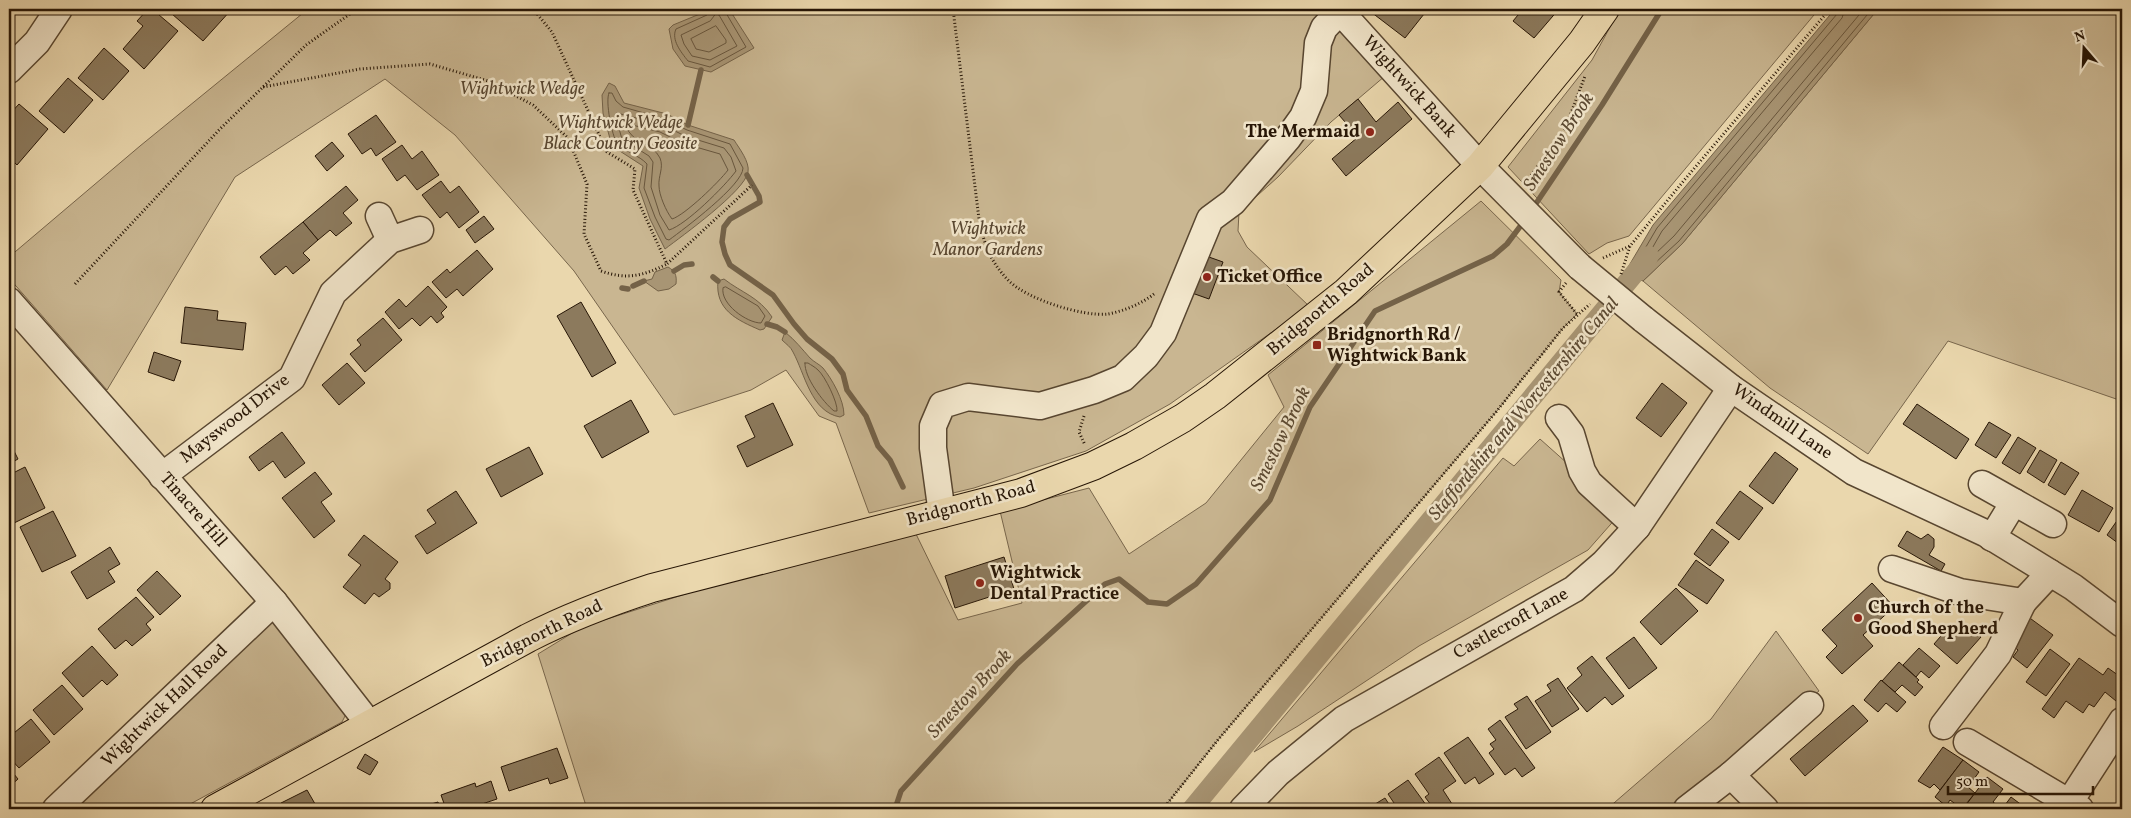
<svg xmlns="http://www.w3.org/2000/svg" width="2131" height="818" viewBox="0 0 2131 818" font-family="Vollkorn,serif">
<rect width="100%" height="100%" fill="#ead7ad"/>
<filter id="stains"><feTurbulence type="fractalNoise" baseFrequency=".004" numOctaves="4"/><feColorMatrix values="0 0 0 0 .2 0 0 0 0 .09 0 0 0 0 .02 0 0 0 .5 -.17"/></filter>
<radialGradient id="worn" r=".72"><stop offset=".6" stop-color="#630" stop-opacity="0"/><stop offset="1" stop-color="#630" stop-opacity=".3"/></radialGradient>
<!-- green -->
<g fill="#c9b691" stroke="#78664c">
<polygon points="308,9 1319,9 1342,28 1385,76 1331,122 1278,177 1239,212 1238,231 1247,247 1309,306 1170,404 1086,451 974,488 869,513 836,423 819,416 786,370 751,390 674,415 574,271 455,135 385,79 235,177 107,390 9,278 9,257 140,146"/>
<polygon points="1620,9 1819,9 1629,236 1607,243 1589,254 1508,167 1592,60"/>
<polygon points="1878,9 2122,9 2122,401 1948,341 1868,454 1770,388 1643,281 1682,244"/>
<polygon points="1481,201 1561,280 1559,292 1577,314 1563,328 1496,412 1217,741 1163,809 587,809 538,654 582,627 745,575 915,532 958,620 1022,603 1000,511 1089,488 1129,554 1206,503 1284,407 1268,375"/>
<polygon points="1540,439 1577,472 1625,508 1588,550 1419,646 1298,726 1254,752 1503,458 1514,466"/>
<polygon points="276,618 348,710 342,722 181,809 70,809"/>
<polygon points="1776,631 1819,691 1669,809 1607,809 1711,719"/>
</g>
<!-- water -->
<g fill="#a89574" stroke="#746248">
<polygon points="712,9 729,9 754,48 711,72 685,66 673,49 669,29 673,25"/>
<polygon points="1835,9 1878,9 1682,244 1643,281 1624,274 1653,225"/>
<path d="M609,83L615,86L624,103L667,114L688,125L734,140C739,148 750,162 748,172C745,191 682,236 665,249L650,219L639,188L643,166L612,146L603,113L602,95Z"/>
<path d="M668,267C675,271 677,275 676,284L669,289L658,291L644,281L652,279L655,272Z"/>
<path d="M724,279C742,293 759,297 772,317L764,329L760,330C737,320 715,310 718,281Z"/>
<path d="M785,332C795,340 802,349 810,358C814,362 819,364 823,368C832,379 844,400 844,415L840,417C811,412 805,374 793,352C791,347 786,344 782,340Z"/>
</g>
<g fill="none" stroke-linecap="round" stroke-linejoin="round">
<!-- shore -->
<g stroke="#68563d" stroke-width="1">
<path d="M710,9L707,15L676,29C671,40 681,52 688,61L710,67L746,47L726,13L725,9"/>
<polyline points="1839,9 1837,14 1657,228 1633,269 1634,272 1643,274 1679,241 1872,9"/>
<polyline points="1845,9 1842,18 1662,231 1650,252 1651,255 1654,255 1674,236 1864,9"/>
<polygon points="716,14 719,15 737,46 710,60 692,56 684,44 681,35 710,21"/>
<polygon points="716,26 726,40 726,43 709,52 696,49 691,39"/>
<path d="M609,93H612L616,101L623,107L665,119L687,130L730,144L743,168C743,185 684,229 669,240L666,239L655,217L644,188L647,164C639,155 625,152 617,143C612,136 605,101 609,93Z"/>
<path d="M617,113L663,125L685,136L724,148L731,157L736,171C725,186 686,225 669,230L660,215L651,187L653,162L649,156L622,139L615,115Z"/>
<path d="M628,124L660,132L682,143L720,154L728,170C719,182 685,215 672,219C666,211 659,195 659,186C658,176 664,168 660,158C653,143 631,143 626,126Z"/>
<path d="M726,287L758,306L765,316L761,323C747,323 720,304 723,288Z"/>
<path d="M805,363H808C811,365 815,367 818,370C825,376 838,403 837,411H834C823,402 804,377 805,363Z"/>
</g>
<!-- stream -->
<g stroke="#746248" stroke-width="5.5">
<polyline points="698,9 702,12"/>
<polyline points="688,125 701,70"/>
<polyline points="747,175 759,196 760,202 730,219 724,227 722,242 725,254 730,265 773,295 794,324 807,339 832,359 843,374 847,390 866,416 878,446 890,460 903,487"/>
<polyline points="1533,208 1602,105 1662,9"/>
<polyline points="674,271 684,265 692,264"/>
<polyline points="713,277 718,281"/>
<polyline points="633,286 644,281"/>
<polyline points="622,288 628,289"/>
<polyline points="767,324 777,327 785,332"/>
<polyline points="895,809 901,791 1017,664 1105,584 1119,579 1148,602 1167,604 1196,584 1270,500 1310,407 1375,311 1493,256 1507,244 1525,220"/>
</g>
<!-- canal -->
<polyline stroke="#a89574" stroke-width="20" points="1192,809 1649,256"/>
</g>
<!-- building -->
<g fill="#8c7a5d" stroke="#271606">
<polygon points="148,9 152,9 178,31 144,69 123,49 143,26 137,21"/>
<polygon points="176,9 230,9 231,10 203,41 172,14"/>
<polygon points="1373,9 1428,9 1405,38 1371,12"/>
<polygon points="1523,9 1559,9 1534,38 1513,21"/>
<polygon points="104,48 129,71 103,100 78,78"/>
<polygon points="68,78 93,100 64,133 39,111"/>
<polygon points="1358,99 1376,122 1398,102 1412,119 1346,176 1332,159 1358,137 1339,115"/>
<polygon points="19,104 48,129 17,165 9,157 9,130 10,129 9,127 9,115"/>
<polygon points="376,115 396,142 376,156 371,148 362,154 348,134"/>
<polygon points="332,142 344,156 327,171 315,156"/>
<polygon points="402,145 412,159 422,151 439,175 417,190 405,175 397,181 382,159"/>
<polygon points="441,181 450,193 459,186 479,212 459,228 447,212 440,218 422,195"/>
<polygon points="346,186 358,200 343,213 352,223 336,236 330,230 318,240 303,222"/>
<polygon points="484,216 494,229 475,243 466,230"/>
<polygon points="303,222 318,240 303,253 310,260 293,274 286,266 275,275 260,257"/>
<polygon points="477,250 493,269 463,296 457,289 446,298 432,282 447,269 450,273"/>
<polygon points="1206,256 1223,262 1209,299 1192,293"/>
<polygon points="428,286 447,307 441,313 444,317 437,323 431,316 420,326 412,318 399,329 385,312 399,299 406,307"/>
<polygon points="581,302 616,363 592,377 557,316"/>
<polygon points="185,307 218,311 217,320 246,323 243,350 181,343"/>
<polygon points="383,318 402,340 365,372 350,354 361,345 357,340"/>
<polygon points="154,352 181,361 174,381 148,372"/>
<polygon points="347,363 365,383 339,405 322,385"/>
<polygon points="1662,383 1687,403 1661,437 1636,418"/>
<polygon points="631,400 649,432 602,458 584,426"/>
<polygon points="773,403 793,445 747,467 737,446 755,437 745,416"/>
<polygon points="1917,404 1969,439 1956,459 1903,424"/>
<polygon points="1989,422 2011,435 1996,458 1975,445"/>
<polygon points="282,432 305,463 285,478 273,461 259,471 249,457"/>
<polygon points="2018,437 2036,448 2020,474 2002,463"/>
<polygon points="9,441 18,459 9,464"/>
<polygon points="529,447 543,474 501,497 486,469"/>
<polygon points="2040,450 2057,460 2044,483 2027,472"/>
<polygon points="1775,452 1798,469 1773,504 1749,486"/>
<polygon points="2061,462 2079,473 2065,495 2048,485"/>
<polygon points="25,467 45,508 14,523 9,512 9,475"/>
<polygon points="315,472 332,494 321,502 335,521 314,538 282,498"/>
<polygon points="2082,490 2113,508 2099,532 2068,515"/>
<polygon points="456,491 477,523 427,554 415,536 436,523 427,510"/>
<polygon points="1740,491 1763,508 1739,540 1716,523"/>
<polygon points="53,511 76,556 42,572 20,527"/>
<polygon points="2121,515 2122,515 2122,546 2107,535"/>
<polygon points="1712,529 1729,542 1710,566 1694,554"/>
<polygon points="1907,531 1921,539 1928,534 1934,539 1934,547 1929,555 1945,564 1941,571 1898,546"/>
<polygon points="364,535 398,562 385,579 390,583 390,589 379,597 374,593 365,604 343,587 361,565 348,555"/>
<polygon points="110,547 120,564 108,571 115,582 87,599 71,572"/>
<polygon points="1004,557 1014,589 955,608 945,576"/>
<polygon points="1696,560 1724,580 1707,604 1678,585"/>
<polygon points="157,571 181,596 160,615 137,590"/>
<polygon points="1872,583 1894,607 1863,635 1873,646 1842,674 1826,657 1837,646 1822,630"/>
<polygon points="1676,588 1698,611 1661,645 1640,622"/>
<polygon points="136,597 154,617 146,624 151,630 132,646 126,640 115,649 98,629"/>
<polygon points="2027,616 2053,635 2027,668 2013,657 2018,650 2008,642"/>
<polygon points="1963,622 1981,637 1957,664 1934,644 1947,629 1953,634"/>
<polygon points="1634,637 1657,668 1629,689 1606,658"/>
<polygon points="92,646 118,675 107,685 102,680 83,697 62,673"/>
<polygon points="1919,648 1940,666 1929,678 1921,671 1916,677 1903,665"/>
<polygon points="2050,649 2070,664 2046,696 2026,682"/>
<polygon points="1592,656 1624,696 1612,705 1605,697 1587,712 1567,688 1582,675 1577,668"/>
<polygon points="2079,658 2103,675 2108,668 2122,678 2122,693 2116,701 2105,692 2094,707 2089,704 2083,713 2066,701 2054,718 2042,709"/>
<polygon points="1899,662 1919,680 1917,682 1923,687 1915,696 1902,685 1895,692 1882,681"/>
<polygon points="1558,678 1579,709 1552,727 1535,701 1551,691 1547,685"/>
<polygon points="1881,680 1906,702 1897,712 1886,703 1878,712 1864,700"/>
<polygon points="62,685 83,709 54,735 33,710"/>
<polygon points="1527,696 1551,732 1526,749 1505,717 1518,709 1514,704"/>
<polygon points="1853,705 1868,721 1805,776 1790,759"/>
<polygon points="31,719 50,742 19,768 9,757 9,737"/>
<polygon points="1500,720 1535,768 1522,777 1515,768 1505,775 1489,753 1494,749 1490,744 1496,740 1488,729"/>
<polygon points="1468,737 1494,774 1479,784 1475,777 1465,784 1444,753"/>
<polygon points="1943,747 1963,760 1940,790 1934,784 1930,788 1918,781"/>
<polygon points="557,748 568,778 550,784 548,778 509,791 501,767"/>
<polygon points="365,754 378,762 370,775 357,768"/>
<polygon points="1439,757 1456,781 1443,790 1454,807 1450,809 1434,809 1425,797 1429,794 1415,774"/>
<polygon points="1963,760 1979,772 1968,787 1975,793 1962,809 1950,800 1946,806 1935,797"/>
<polygon points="9,768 18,779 9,787"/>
<polygon points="1987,777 2003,789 1993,802 2002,809 1963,809"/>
<polygon points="1408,780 1429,809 1415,808 1398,809 1388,794"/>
<polygon points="491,781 497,799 482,804 484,809 446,809 441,795 475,783 476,787"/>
<polygon points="307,790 318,809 285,809 281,803"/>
<polygon points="2011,797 2027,809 2002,809"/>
<polygon points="1385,798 1392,809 1367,809"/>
<polygon points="438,802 440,809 418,809 418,808"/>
</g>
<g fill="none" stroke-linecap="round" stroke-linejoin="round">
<!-- minor casing -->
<g stroke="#584630" stroke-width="29">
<g id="minor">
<polyline points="1338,9 1480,166 1580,267"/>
<polyline points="9,70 37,42 59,9"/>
<polyline points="379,216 390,240"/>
<polyline points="9,301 274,602 370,725"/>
<polyline points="1643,319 1731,388 1854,472 1985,533 2073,587 2122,624"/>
<polyline points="1559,418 1571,434 1582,471 1589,483 1637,527"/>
<polyline points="162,476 292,378 333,293 390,240 420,230"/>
<polyline points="1982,484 2014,502 1992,538"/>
<polyline points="2014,502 2053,524"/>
<polyline points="942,514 933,448 933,426 942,405 968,397 1040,406 1094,390 1123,378 1146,356 1163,333 1210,219 1233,202 1288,138 1303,117 1314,91 1318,43 1324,28 1340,11"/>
<polyline points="1892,569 1960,592 2023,602 2050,573"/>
<polyline points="1943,726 1998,654 2023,602"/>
<polyline points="1967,742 2080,809"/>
<polyline points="1731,775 1765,809"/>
<polyline points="2069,803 2122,721"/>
<polyline points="56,809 274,602"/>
<polyline points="1243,809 1278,773 1344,719 1574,589 1604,563 1637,527 1731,388"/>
<polyline points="1687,809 1731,775 1810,705"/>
</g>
</g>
<!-- highway casing -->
<g stroke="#271606" stroke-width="30">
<path id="highway" d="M215,809L528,638C569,617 609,602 652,588L1021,493L1093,466L1134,446L1183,418L1215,396L1346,292L1480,166L1582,42L1605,9"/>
</g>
<!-- path -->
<g stroke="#271606" stroke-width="3" stroke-dasharray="1 2.5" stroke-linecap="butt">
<polyline points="533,9 552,32 607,152 635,169 633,190 667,264 752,185"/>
<path d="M953,9L979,219C984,244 990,261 1008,280C1026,299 1083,317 1108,314C1124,311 1141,304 1154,294"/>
<path d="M263,87L360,69L430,64L488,81L533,105L568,138L587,184L584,234L601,271C627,280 643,276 667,264"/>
<polyline points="1527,181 1565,129 1585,76"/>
<polyline points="1603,258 1630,246"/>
<polyline points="1621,274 1630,246 1686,178 1830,9"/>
<polyline points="1566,283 1559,292 1577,314"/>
<polyline points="75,284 219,130 306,45 357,9"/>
<polyline points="1084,416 1079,432 1085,445"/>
<polyline points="1163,809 1217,741 1496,412 1563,328 1590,304"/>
</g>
<!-- minor -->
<use href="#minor" stroke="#f1e5ca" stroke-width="26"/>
<!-- highway -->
<use href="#highway" stroke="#ead7ad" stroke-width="28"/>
<!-- minor-bridge casing -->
<g stroke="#584630" stroke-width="29" stroke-linecap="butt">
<polyline id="minor-bridge" points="1580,267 1643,319"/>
</g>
<!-- minor-bridge -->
<use href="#minor-bridge" stroke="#f1e5ca" stroke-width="26"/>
</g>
<!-- markers -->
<g fill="#8f2418" stroke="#f1e5ca" stroke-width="2">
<circle cx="1370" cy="132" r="5"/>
<circle cx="1207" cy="277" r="5"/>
<rect x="1312" y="340" width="10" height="10" rx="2.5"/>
<circle cx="980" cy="583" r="5"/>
<circle cx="1858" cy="618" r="5"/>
</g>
<g text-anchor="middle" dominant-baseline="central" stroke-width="5" stroke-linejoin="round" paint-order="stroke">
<!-- street labels -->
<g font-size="18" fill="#271606" stroke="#f1e5ca">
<text transform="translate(1409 87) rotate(48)">Wightwick Bank</text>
<text transform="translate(1321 310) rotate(-40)">Bridgnorth Road</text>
<text transform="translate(235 419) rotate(-38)">Mayswood Drive</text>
<text transform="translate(1782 422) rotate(35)">Windmill Lane</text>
<text transform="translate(971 504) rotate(-15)">Bridgnorth Road</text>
<text transform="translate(193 510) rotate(49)">Tinacre Hill</text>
<text transform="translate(1511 624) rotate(-29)">Castlecroft Lane</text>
<text transform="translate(542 634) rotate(-26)">Bridgnorth Road</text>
<text transform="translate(165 706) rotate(-44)">Wightwick Hall Road</text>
</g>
<!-- park labels -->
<g font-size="18" font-style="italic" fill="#584630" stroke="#f1e5ca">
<text x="522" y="89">Wightwick Wedge</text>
<text x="620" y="123">Wightwick Wedge<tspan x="620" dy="21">Black Country Geosite</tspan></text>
<text x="988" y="229">Wightwick<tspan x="988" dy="21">Manor Gardens</tspan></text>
</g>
<!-- poi labels -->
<g font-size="18" font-weight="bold" fill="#271606" stroke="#f1e5ca" text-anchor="start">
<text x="1360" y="132" text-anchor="end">The Mermaid</text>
<text x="1217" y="277">Ticket Office</text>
<text x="1327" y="335">Bridgnorth Rd /<tspan x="1327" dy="21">Wightwick Bank</tspan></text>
<text x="990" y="573">Wightwick<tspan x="990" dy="21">Dental Practice</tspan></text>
<text x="1868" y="608">Church of the<tspan x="1868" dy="21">Good Shepherd</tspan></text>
</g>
<!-- water labels -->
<g font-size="19" font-style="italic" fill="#5b4932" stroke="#f1e5ca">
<text transform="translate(1559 142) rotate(-57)">Smestow Brook</text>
<text transform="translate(1524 409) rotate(-50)">Staffordshire and Worcestershire Canal</text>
<text transform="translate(1281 439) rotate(-64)">Smestow Brook</text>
<text transform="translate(970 694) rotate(-47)">Smestow Brook</text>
</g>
</g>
<!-- margin -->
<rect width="2131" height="818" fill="none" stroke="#ead7ad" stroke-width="30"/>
<rect x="10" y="10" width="2111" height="798" fill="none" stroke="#271606" stroke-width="2.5"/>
<rect x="15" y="15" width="2101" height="788" fill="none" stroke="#271606"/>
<!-- north arrow -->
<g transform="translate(2084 48) rotate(341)" stroke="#f1e5ca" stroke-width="4" paint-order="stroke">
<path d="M0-4L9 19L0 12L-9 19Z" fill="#271606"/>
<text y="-8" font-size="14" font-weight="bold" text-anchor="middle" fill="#271606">N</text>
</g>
<!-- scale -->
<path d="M1948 786v8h145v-8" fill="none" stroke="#271606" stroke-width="2.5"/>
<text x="1956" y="786" font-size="15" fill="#271606" stroke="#f1e5ca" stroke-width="4" paint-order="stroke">50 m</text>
<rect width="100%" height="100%" filter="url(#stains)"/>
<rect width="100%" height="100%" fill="url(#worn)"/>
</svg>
